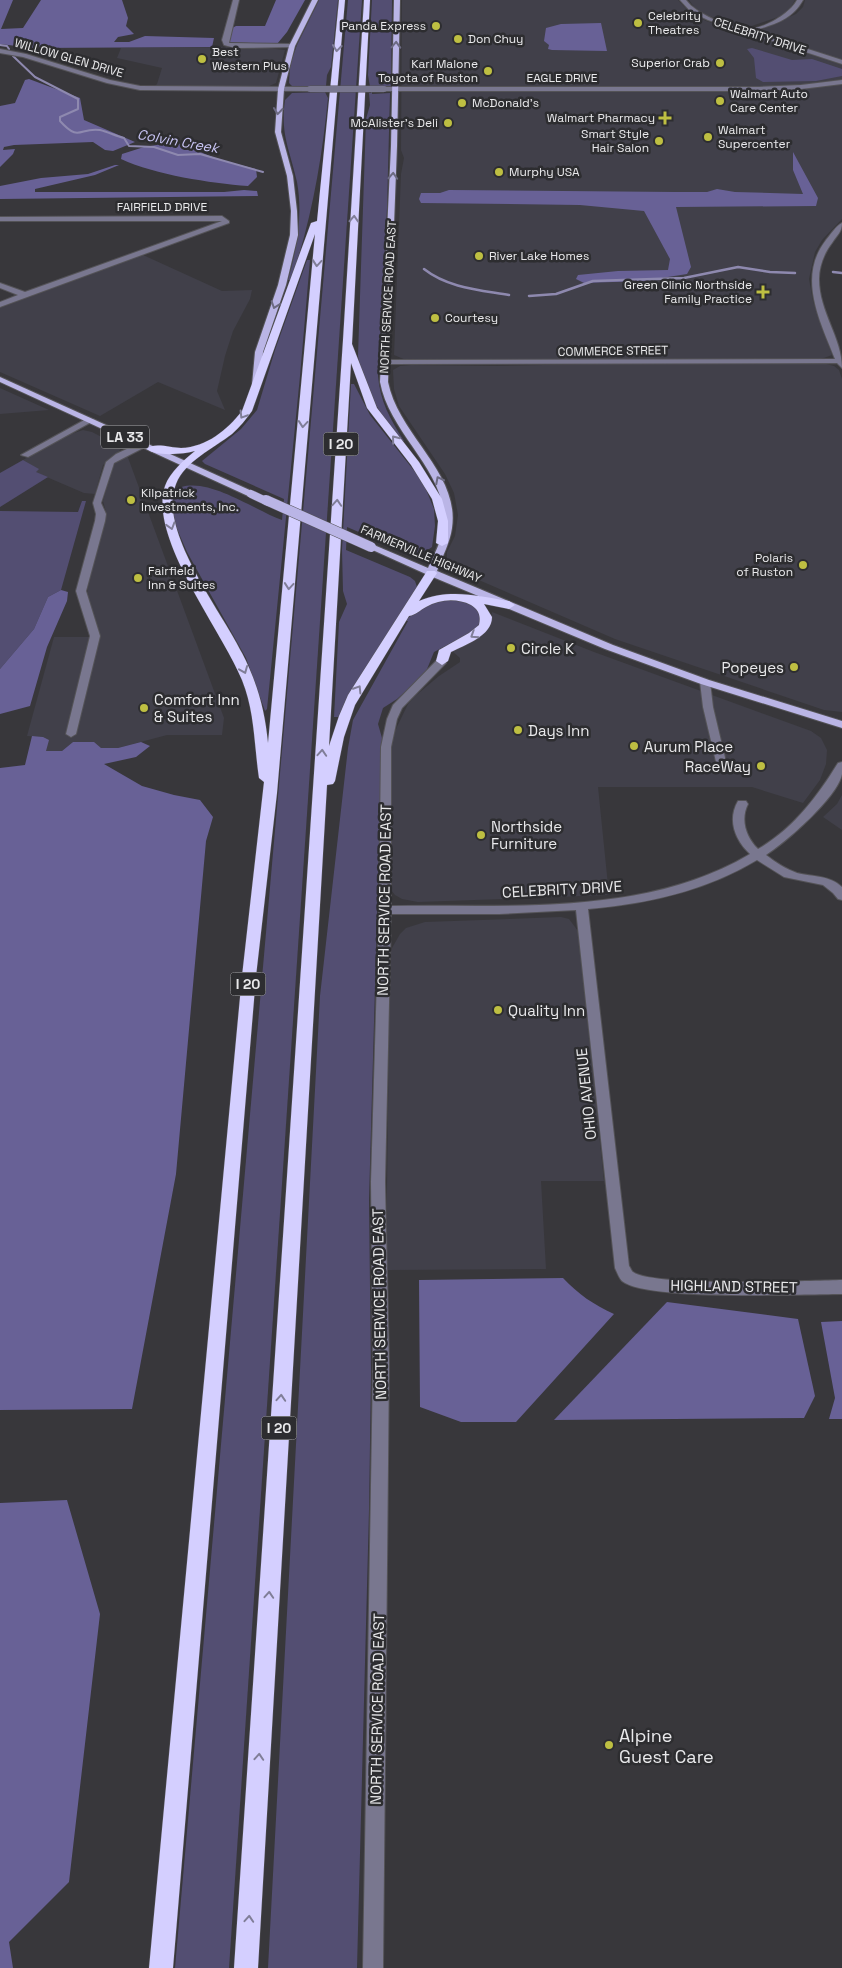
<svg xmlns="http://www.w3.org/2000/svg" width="842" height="1968" viewBox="0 0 842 1968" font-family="'Space Grotesk',sans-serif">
<rect width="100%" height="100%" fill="#38373b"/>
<!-- built -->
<g fill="#41404a">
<polygon points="402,0 678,0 689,12 706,21 842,65 842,79 792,86 794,90 842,84 842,219 822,240 815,252 809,279 813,301 832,355 821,359 498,362 406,360 394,355 401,174 404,158 401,150"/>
<polygon points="689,0 795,0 790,9 781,16 746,28 739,27 704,14 694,7"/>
<polygon points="805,0 842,0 842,60 758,33 759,30 796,14 803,7"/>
<polygon points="258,47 285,50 276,83 267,87 153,88 157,84 162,68 117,58 121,48"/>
<polygon points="143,255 222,291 252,290 250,299 233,331 225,356 217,391 225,410 158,382 100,416 0,372 0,308"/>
<polygon points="640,363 822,363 834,366 839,370 842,379 842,712 824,710 615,639 458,571 447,559 447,552 455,536 458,515 454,493 445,474 399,406 394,389 393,370 400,366 411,365 494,366"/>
<polygon points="0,388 49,410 0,414"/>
<polygon points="83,430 92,432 121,447 119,452 103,465 95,494 84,493 35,472 38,469 23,460 62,437"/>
<polygon points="127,455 224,718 222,735 167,735 118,748 101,748 73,742 62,751 46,751 43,737 27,736 54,637 99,637 98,629 86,600 89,581 105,521 106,512 103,501 112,468 117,461"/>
<polygon points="492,612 594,652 811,731 821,738 827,750 826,764 820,780 803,803 752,787 598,787 609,895 418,902 402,899 395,895 391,890 392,744 395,731 408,704 414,697 439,676 460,662 460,658 452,651 480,635 490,627"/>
<polygon points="842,795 842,830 823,817 837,804"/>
<polygon points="561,917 569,919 578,931 604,1181 541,1181 546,1269 386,1270 390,955 392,948 400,934 406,928 425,922"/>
</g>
<!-- green -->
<g fill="#534e72">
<polygon points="319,0 338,0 331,67 327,75 326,86 292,86 289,83 290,65 297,45"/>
<polygon points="348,0 362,0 229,1968 175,1968"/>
<path d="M372,0H392L391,86H372V94L390,93L387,208L378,376C380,401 390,419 404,441H402C381,415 363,390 358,356L366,119L370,105L369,93H371L368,75Z"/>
<polygon points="752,48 792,60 812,59 842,69 842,76 816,81 763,82 756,78 754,58 747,49"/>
<path d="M325,92L328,98C322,160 311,222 291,280H288C297,247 303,216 297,182C290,150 280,134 285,100L292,93Z"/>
<path d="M307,260H310L300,376L267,709L265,711L246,658L187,552L177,529L173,514L172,492C200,470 253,510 282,520L284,499L205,464L202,461L241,429L257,410L275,350Z"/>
<path d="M351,384H354L370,415L423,482L434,509L435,526L432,547C424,553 416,553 406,552L347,527L346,550L410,577L415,581L417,587L346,703L340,717H334L339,622L347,604L343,591L342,550Z"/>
<polygon points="23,460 39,469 36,472 48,477 0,507 0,473"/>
<polygon points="82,501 86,501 61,590 48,597 34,629 0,669 0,511 78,512"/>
<path d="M448,600L465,601L480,608V628L434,652L425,674L397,699L383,708L378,724L382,738L369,1200L371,1375L369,1510L357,1968H268L320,996L348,748L353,720L408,621H405C417,609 432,602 448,600Z"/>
</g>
<!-- forest -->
<g fill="#686196">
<polygon points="0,0 13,0 1,29 23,28 41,0 122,0 128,18 126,26 134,34 118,37 114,42 129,42 145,36 214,38 212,47 33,48 0,44"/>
<polygon points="276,0 305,0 287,32 277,44 228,42 230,29 236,26 265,26"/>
<polygon points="601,23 607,51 552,50 548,49 549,45 544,41 546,28 561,24"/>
<polygon points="29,79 80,98 84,120 135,142 113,151 105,150 93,142 14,145 4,147 3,150 15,149 13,154 0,167 0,106 15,103 25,80"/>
<path d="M175,142L220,160L256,169L257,177L248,186C210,183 156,175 121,159L122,154L144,147Z"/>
<polygon points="793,152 818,198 816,206 676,207 691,267 687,274 642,281 584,283 576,279 578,275 618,271 668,270 670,259 644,211 580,205 421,203 419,199 421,193 440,193 449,190 675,192 707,192 717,189 735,192 803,194 793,170"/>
<polygon points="115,165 119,165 95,175 35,189 35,192 224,192 244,190 257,191 258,196 0,199 0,186 41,178 88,174"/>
<polygon points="61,590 68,592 67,601 47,647 30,706 0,714 0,669 34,629 48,597"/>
<polygon points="32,736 43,737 49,740 46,751 62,751 73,742 94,742 101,748 118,748 141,742 150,746 136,757 104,764 142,786 174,795 200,800 213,817 206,841 176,1174 132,1409 0,1410 0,768 25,765"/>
<path d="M563,1278C578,1294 594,1305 614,1314L516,1422H461L420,1407L419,1280Z"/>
<polygon points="667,1302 798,1319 815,1396 804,1418 554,1420"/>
<polygon points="842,1321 842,1419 829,1419 835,1398 821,1322"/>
<polygon points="67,1500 100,1614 69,1882 9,1942 13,1968 0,1968 0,1503"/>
</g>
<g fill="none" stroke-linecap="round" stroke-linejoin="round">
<!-- stream-far1 -->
<g stroke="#8e89af" stroke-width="2">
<polyline points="0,45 7,46 9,49"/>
<path d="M13,56L35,77L78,99V109L60,117V121C80,143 79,127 100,130C108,132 116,136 124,138L129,146L154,147L178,155L200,154L263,172"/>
</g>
<!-- stream -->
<g stroke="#8e89af" stroke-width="2.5">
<path d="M424,269C448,288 480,290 509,295"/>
<polyline points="833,272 842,273"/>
<polyline points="529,296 556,294 593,281 684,278 738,267 770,272 795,273"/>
</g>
<!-- minor casing -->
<g stroke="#545357" stroke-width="2">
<g id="minor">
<polygon points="233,0 239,0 229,43 292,44 294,47 235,48 224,45 222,40"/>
<path d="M680,0H686C696,14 727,26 745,29C760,31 790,14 797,0H803C792,20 773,25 752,31L842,60V64L708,20L691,12Z"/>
<polygon points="0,49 26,54 110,80 140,86 310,87 313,89 310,91 140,90 107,83 23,57 0,53"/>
<polygon points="842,80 842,84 801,89 759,91 384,91 381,89 384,87 759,87 801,85"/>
<polygon points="222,216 229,221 229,223 0,307 0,302 18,295 0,288 0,283 25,292 222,221 0,221 0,217"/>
<path d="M842,223C842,232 837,235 832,243C824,253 819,267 819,279C819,312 842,338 842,368L837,363L385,364L381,362L385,360L835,359C820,321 797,277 826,240C831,234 836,226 842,223Z"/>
<polygon points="88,418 95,420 28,457 21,455"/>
<polygon points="142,442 146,445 145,447 114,463 101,503 106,514 105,521 86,591 100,636 76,734 71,737 66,734 90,636 76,591 95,521 96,514 93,503 106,462 116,454"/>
<path d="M442,658L446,659V663L402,708L397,719L391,747V906C509,904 644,917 750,854C735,840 727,820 738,801H746L748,804C740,820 746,837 758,849C793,829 817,797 838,763L842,762C842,766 842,770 842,774C838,797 785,843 766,855C775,862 786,869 797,873C813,877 829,875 842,887V900L838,899L833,893L823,885L784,877L757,860C706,891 647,904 588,909L629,1266C630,1267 632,1272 633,1272C653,1287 809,1281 842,1280V1294C805,1294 645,1301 622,1281C619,1278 617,1272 615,1268L576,910L499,914H391L385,1182L389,1364L383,1968H363L373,1364L371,1182L379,910L381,747L387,719L393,705L438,659Z"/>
<polygon points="705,679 710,682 713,707 727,766 722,770 717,766 703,707 700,682"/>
</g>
</g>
<!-- major casing -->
<g stroke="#545357" stroke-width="2">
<g id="major">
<polygon points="312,0 318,0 295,46 284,89 281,132 293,176 297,211 298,235 286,285 263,352 260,385 256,387 252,385 255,352 278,285 290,235 291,211 287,176 275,132 278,89 289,46"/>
<path d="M394,0H400L397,146L388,382C399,436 460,473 452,528C450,543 442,557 437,571L613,645L709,680L842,721V728L701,684L605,649L428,575L366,547L371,544L374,545L428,568C434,555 441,542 443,528C451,474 390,436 380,382L391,146Z"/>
<polygon points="0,377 254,492 255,494 251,497 248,496 0,382"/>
</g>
</g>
<!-- highway casing -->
<g stroke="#545357" stroke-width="1">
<g id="highway">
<path d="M339,0H345L277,793L256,976L173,1968H149L242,976L264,782L259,778C254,745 255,712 242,680C222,630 148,538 165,486C170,472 184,460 195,451C184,454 156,457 147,449C154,442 171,448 181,448C207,447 227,430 242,411L311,223L317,221ZM315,234L268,743C265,710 257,682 242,653C222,612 157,530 176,484C185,461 214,448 232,434C240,427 246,419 252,411Z"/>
<path d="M364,0H370L352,344L377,408L419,462L442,499L448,521V543L442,546L436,543L438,521L432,499L411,465L367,408L351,363L329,746L339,716L348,695L427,571H435L437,573L419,601C449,588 479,596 509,601L515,605L509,609L484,604L492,617C492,636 465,645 451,652L448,661L442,665L436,661L439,650L469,633L479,625C481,616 479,610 471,605C457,598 440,599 426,607C420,610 416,615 409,616L355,705L344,737L335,781L333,784L327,785L258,1968H234L343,340Z"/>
</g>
</g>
<!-- minor -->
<use href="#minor" fill="#79778f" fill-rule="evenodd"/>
<!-- major -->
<use href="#major" fill="#bab5e6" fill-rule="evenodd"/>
<!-- highway -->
<use href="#highway" fill="#d4cfff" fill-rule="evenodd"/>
<!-- minor-bridge casing -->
<g stroke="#545357" stroke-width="7" stroke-linecap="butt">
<polyline id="minor-bridge" points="310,89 384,89"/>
</g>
<!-- major-bridge-far1 casing -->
<g stroke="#545357" stroke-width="9" stroke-linecap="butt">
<polyline id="major-bridge-far1" points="251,494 268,502"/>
</g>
<!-- major-bridge casing -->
<g stroke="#545357" stroke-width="11" stroke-linecap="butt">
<polyline id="major-bridge" points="266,500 371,547"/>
</g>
<!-- minor-bridge -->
<use href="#minor-bridge" stroke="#79778f" stroke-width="6"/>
<!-- major-bridge-far1 -->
<use href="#major-bridge-far1" stroke="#bab5e6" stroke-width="8"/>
<!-- major-bridge -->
<use href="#major-bridge" stroke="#bab5e6" stroke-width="10"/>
</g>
<!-- one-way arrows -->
<defs><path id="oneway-chevron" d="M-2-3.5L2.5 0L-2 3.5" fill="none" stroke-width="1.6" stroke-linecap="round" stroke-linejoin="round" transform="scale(1.25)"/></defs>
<g stroke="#6c6a82">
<use href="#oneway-chevron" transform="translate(396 45) rotate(-88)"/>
<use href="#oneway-chevron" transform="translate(278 111) rotate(96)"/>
<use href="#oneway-chevron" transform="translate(393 176) rotate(-87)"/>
<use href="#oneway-chevron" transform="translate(275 305) rotate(109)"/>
<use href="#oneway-chevron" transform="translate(439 480) rotate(-117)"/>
</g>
<g stroke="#807e98">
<use href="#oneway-chevron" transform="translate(337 48) rotate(96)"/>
<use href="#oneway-chevron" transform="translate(354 219) rotate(-87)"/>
<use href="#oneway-chevron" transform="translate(317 263) rotate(95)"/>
<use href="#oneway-chevron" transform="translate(243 415) rotate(122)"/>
<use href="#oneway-chevron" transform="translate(303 424) rotate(95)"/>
<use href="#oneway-chevron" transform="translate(395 439) rotate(-129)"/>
<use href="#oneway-chevron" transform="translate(337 503) rotate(-86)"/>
<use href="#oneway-chevron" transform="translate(171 526) rotate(73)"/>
<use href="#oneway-chevron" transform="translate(289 586) rotate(95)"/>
<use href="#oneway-chevron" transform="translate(474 635) rotate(147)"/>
<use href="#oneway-chevron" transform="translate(244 670) rotate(68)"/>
<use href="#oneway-chevron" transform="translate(358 689) rotate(-58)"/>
<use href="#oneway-chevron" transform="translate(322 753) rotate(-86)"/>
<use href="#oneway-chevron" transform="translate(281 1398) rotate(-86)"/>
<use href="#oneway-chevron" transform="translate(269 1595) rotate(-86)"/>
<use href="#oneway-chevron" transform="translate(259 1757) rotate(-86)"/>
<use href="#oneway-chevron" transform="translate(249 1919) rotate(-86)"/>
</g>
<!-- markers -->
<g fill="#bebf42" stroke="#2d2d30" stroke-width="2">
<circle cx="638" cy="23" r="5"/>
<circle cx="436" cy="26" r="5"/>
<circle cx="458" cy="39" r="5"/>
<circle cx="202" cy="59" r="5"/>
<circle cx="720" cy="63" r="5"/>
<circle cx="488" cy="71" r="5"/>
<circle cx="720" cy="101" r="5"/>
<circle cx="462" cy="103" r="5"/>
<path d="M662.5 110.5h5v5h5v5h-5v5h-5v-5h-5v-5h5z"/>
<circle cx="448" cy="123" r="5"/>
<circle cx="708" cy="137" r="5"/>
<circle cx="659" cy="141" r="5"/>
<circle cx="499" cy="172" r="5"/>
<circle cx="479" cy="256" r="5"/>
<path d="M760.5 284.5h5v5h5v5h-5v5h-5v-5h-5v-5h5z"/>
<circle cx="435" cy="318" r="5"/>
<circle cx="131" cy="500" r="5"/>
<circle cx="803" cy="565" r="5"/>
<circle cx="138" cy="578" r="5"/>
<circle cx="511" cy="648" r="5"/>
<circle cx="794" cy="667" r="5"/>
<circle cx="144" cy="708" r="5"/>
<circle cx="518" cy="730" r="5"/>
<circle cx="634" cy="746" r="5"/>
<circle cx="761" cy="766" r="5"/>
<circle cx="481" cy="835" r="5"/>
<circle cx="498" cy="1010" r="5"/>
<circle cx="609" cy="1745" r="5"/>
</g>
<g text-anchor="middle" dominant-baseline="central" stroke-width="5" stroke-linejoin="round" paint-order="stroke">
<!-- far-poi labels -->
<g font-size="12" fill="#e9e9eb" stroke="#2d2d30" text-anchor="start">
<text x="648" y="16">Celebrity<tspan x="648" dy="14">Theatres</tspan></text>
<text x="426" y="26" text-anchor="end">Panda Express</text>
<text x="468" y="39">Don Chuy</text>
<text x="212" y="52">Best<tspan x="212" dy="14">Western Plus</tspan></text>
<text x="710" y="63" text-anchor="end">Superior Crab</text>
<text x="478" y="64" text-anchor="end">Karl Malone<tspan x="478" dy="14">Toyota of Ruston</tspan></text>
<text x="730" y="94">Walmart Auto<tspan x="730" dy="14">Care Center</tspan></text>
<text x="472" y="103">McDonald's</text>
<text x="655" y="118" text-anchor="end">Walmart Pharmacy</text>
<text x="438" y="123" text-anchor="end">McAlister's Deli</text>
<text x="718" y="130">Walmart<tspan x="718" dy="14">Supercenter</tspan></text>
<text x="649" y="134" text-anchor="end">Smart Style<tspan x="649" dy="14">Hair Salon</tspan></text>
<text x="509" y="172">Murphy USA</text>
<text x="489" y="256">River Lake Homes</text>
<text x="752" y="285" text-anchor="end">Green Clinic Northside<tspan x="752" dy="14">Family Practice</tspan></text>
<text x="445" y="318">Courtesy</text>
<text x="141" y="493">Kilpatrick<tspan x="141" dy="14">Investments, Inc.</tspan></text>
<text x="793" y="558" text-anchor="end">Polaris<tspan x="793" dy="14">of Ruston</tspan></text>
<text x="148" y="571">Fairfield<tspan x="148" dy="14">Inn &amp; Suites</tspan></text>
</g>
<!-- far-street labels -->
<g font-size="12" fill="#e9e9eb" stroke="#2d2d30">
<text transform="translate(760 36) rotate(18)">CELEBRITY DRIVE</text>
<text transform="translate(69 58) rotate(16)">WILLOW GLEN DRIVE</text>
<text x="562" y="78">EAGLE DRIVE</text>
<text x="162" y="207">FAIRFIELD DRIVE</text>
<text transform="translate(388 297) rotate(-87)">NORTH SERVICE ROAD EAST</text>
<text transform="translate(613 351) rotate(-1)">COMMERCE STREET</text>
<text transform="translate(421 554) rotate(23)">FARMERVILLE HIGHWAY</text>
</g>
<!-- far-water labels -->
<g font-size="14" font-style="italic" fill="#c9c5f5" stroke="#2d2d30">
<text transform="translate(178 141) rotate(10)">Colvin Creek</text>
</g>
<!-- shield labels -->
<g fill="#2d2d30" stroke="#b1b1b3" stroke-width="1">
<rect x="101" y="425.5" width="48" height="23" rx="4"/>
<rect x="323.5" y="432.5" width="35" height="23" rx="4"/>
<rect x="230.5" y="972.5" width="35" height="23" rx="4"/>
<rect x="261.5" y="1416.5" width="35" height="23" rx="4"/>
</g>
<g font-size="14" font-weight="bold" fill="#e9e9eb">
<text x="125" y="437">LA 33</text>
<text x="341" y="444">I 20</text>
<text x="248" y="984">I 20</text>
<text x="279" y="1428">I 20</text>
</g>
<!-- poi labels -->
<g font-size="15" fill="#e9e9eb" stroke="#2d2d30" text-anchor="start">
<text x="521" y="648">Circle K</text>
<text x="784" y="667" text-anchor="end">Popeyes</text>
<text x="154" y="699">Comfort Inn<tspan x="154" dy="17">&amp; Suites</tspan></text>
<text x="528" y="730">Days Inn</text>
<text x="644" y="746">Aurum Place</text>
<text x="751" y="766" text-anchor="end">RaceWay</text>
<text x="491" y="826">Northside<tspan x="491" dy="17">Furniture</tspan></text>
<text x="508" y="1010">Quality Inn</text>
</g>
<!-- street labels -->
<g font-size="15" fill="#e9e9eb" stroke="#2d2d30">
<text transform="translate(562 889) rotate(-3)">CELEBRITY DRIVE</text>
<text transform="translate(384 900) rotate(-89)">NORTH SERVICE ROAD EAST</text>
<text transform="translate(586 1094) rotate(-96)">OHIO AVENUE</text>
<text transform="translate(734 1286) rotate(1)">HIGHLAND STREET</text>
<text transform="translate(379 1304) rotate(-91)">NORTH SERVICE ROAD EAST</text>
<text transform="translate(377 1709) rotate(-89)">NORTH SERVICE ROAD EAST</text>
</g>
<!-- near-poi labels -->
<g font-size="18" fill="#e9e9eb" stroke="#2d2d30" text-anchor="start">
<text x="619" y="1735">Alpine<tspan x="619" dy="21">Guest Care</tspan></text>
</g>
</g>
</svg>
